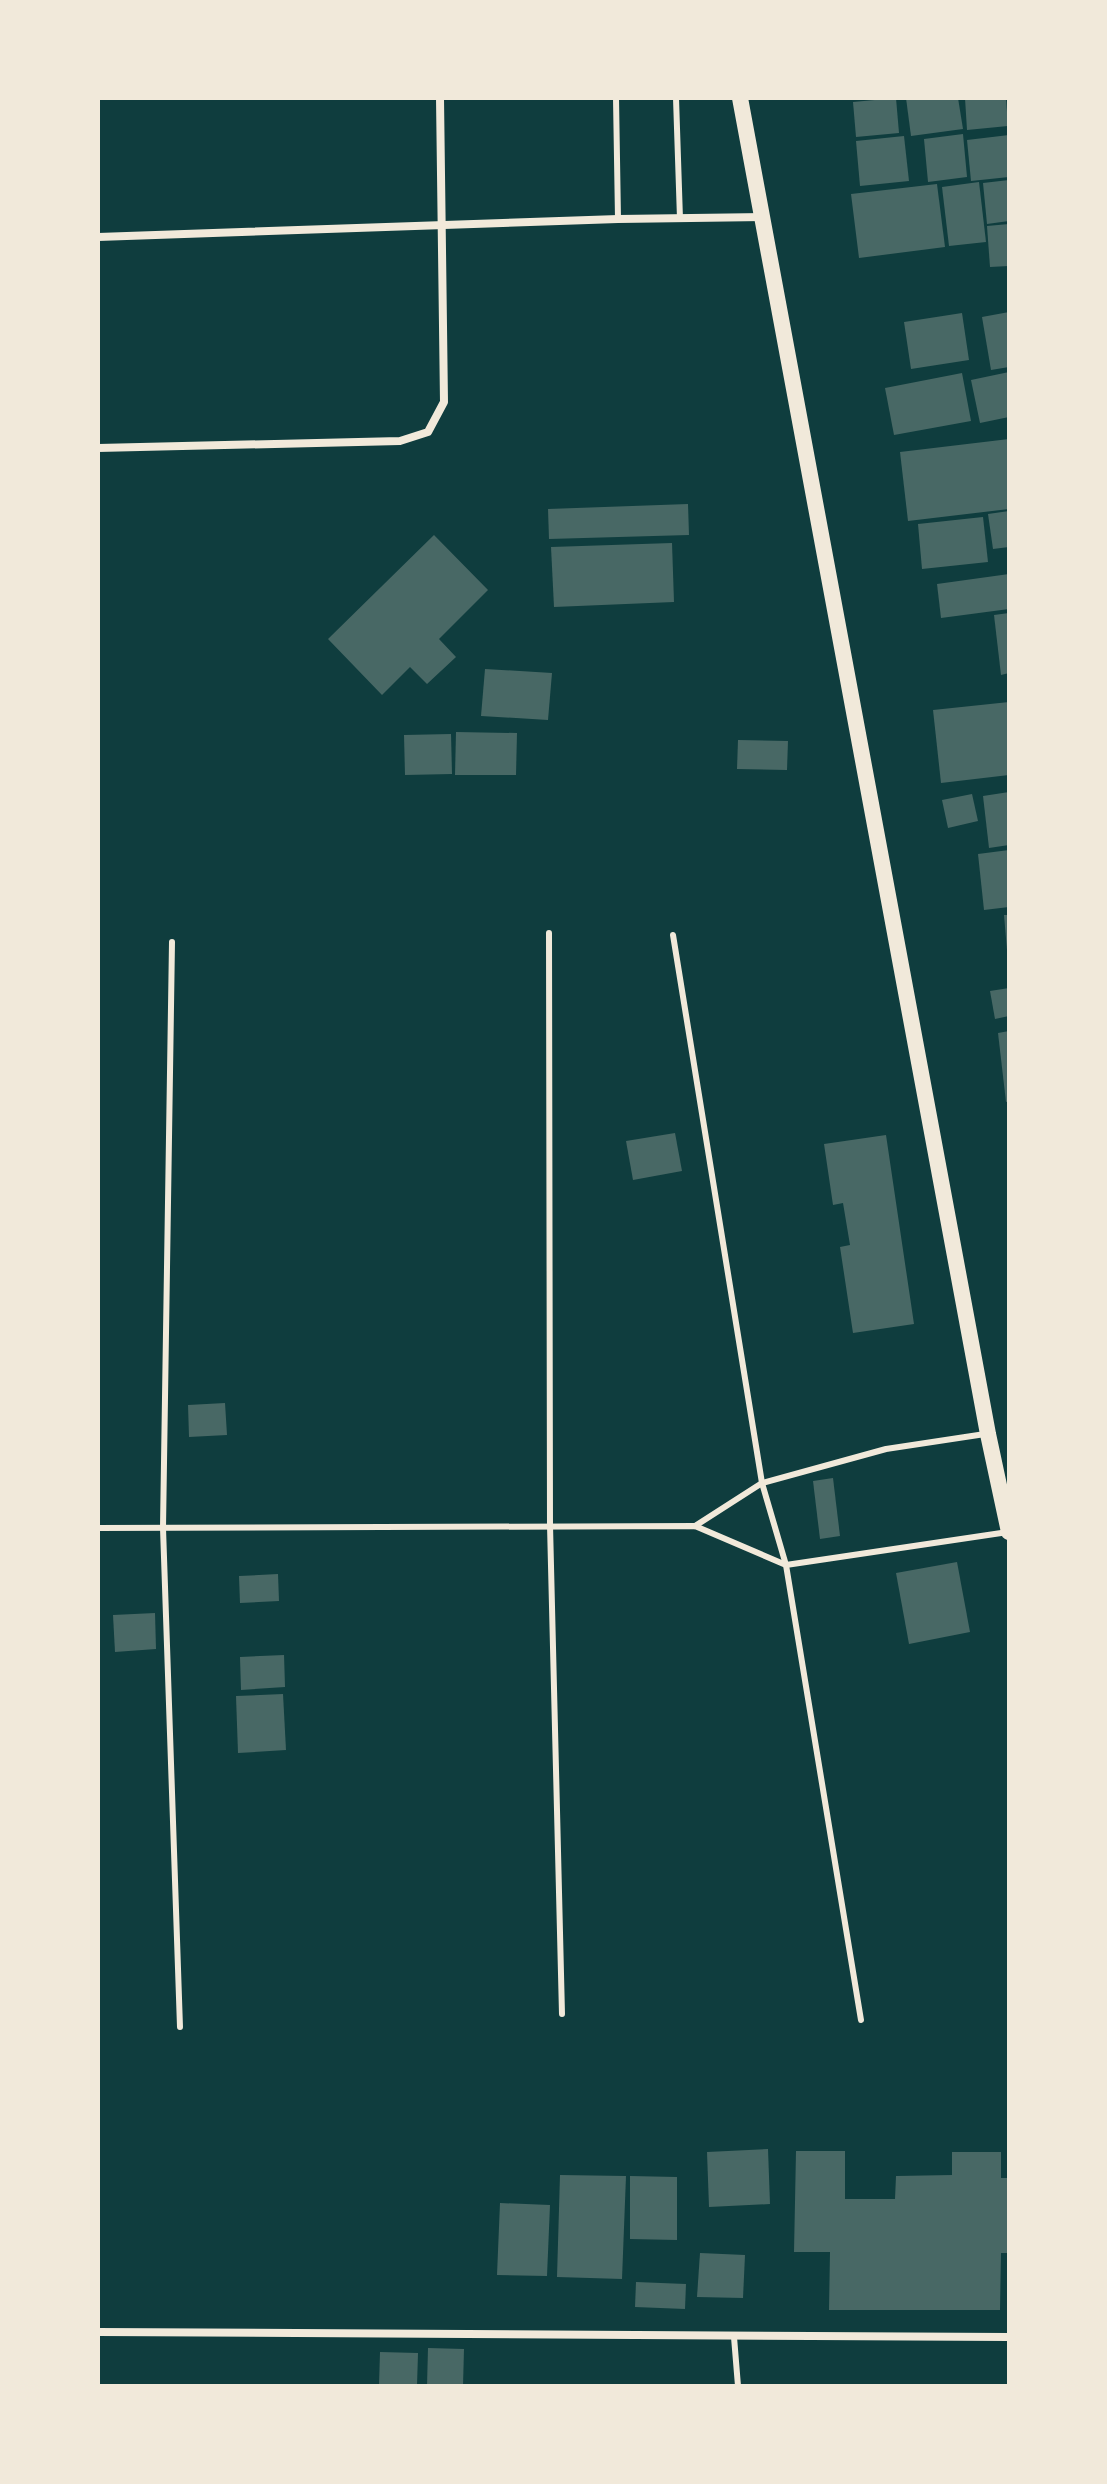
<svg xmlns="http://www.w3.org/2000/svg" width="1107" height="2484" viewBox="0 0 1107 2484" font-family="Merriweather,serif">
<rect width="100%" height="100%" fill="#0f3d3e"/>
<!-- building -->
<g fill="#486865">
<polygon points="896,98 899,133 856,137 853,102"/>
<polygon points="906,98 958,98 963,129 911,136"/>
<polygon points="965,98 1006,98 1008,126 967,130"/>
<polygon points="963,134 967,177 928,182 924,139"/>
<polygon points="1009,135 1009,177 971,181 967,140"/>
<polygon points="904,136 909,181 860,186 856,141"/>
<polygon points="1009,180 1009,221 987,224 983,183"/>
<polygon points="979,182 986,242 949,246 942,187"/>
<polygon points="937,184 945,247 859,258 851,194"/>
<polygon points="1009,224 1009,266 990,267 987,226"/>
<polygon points="1009,312 1009,367 991,370 982,317"/>
<polygon points="962,313 969,360 911,369 904,322"/>
<polygon points="1009,372 1009,417 980,423 971,380"/>
<polygon points="962,373 971,421 894,435 885,388"/>
<polygon points="1009,439 1009,509 908,521 900,452"/>
<polygon points="688,504 689,535 549,539 548,509"/>
<polygon points="1009,511 1009,547 993,549 988,514"/>
<polygon points="983,517 988,562 922,569 918,524"/>
<polygon points="434,535 488,590 439,639 456,657 427,684 410,667 382,695 328,639"/>
<polygon points="672,543 674,602 554,607 551,547"/>
<polygon points="1009,574 1009,609 941,618 937,584"/>
<polygon points="1009,613 1009,673 1001,675 994,615"/>
<polygon points="485,669 552,673 548,720 481,716"/>
<polygon points="1009,702 1009,775 941,783 933,710"/>
<polygon points="456,732 517,733 516,775 455,775"/>
<polygon points="451,734 452,774 405,775 404,735"/>
<polygon points="738,740 788,741 787,770 737,769"/>
<polygon points="1009,792 1009,845 989,848 983,796"/>
<polygon points="972,794 978,821 948,828 942,800"/>
<polygon points="1009,850 1009,907 984,910 978,854"/>
<polygon points="1004,915 1009,915 1009,950 1007,950"/>
<polygon points="1009,988 1009,1016 995,1019 990,991"/>
<polygon points="1009,1031 1009,1101 1006,1102 998,1033"/>
<polygon points="675,1133 682,1171 633,1180 626,1141"/>
<polygon points="886,1135 914,1324 853,1333 840,1247 850,1245 843,1203 833,1205 824,1144"/>
<polygon points="225,1403 227,1435 189,1437 188,1405"/>
<polygon points="833,1478 840,1536 820,1539 813,1481"/>
<polygon points="957,1562 970,1632 909,1644 896,1573"/>
<polygon points="278,1574 279,1601 240,1603 239,1576"/>
<polygon points="155,1613 156,1649 115,1652 113,1615"/>
<polygon points="284,1655 285,1687 241,1690 240,1657"/>
<polygon points="283,1694 286,1750 238,1753 236,1696"/>
<polygon points="768,2149 770,2204 709,2207 707,2152"/>
<polygon points="796,2151 845,2151 845,2199 895,2199 896,2176 952,2175 952,2152 1001,2152 1001,2178 1009,2178 1009,2253 1001,2253 1000,2310 829,2310 830,2252 794,2252"/>
<polygon points="560,2175 626,2176 622,2279 557,2277"/>
<polygon points="630,2176 677,2177 677,2240 630,2239"/>
<polygon points="500,2203 550,2205 547,2276 497,2275"/>
<polygon points="700,2253 745,2255 743,2298 697,2297"/>
<polygon points="636,2282 686,2284 685,2309 635,2307"/>
<polygon points="428,2348 464,2349 463,2386 427,2386"/>
<polygon points="380,2352 418,2353 417,2386 379,2386"/>
</g>
<g fill="none" stroke-linecap="round" stroke-linejoin="round">
<!-- service -->
<g stroke="#f1e9da" stroke-width="6">
<polyline points="616,98 618,219"/>
<polyline points="676,98 680,219"/>
<polyline points="549,933 550,1525 562,2014"/>
<polyline points="673,935 762,1483 786,1565 861,2020"/>
<polyline points="172,942 163,1528 180,2027"/>
<polyline points="695,1526 762,1483 886,1449 985,1434"/>
<polyline points="98,1528 695,1526 786,1565 1008,1532"/>
<polyline points="734,2337 738,2386"/>
</g>
<!-- minor -->
<g stroke="#f1e9da" stroke-width="8">
<polyline points="98,237 618,219 764,217"/>
<polyline points="98,448 400,441 428,432 444,402 440,98"/>
<polyline points="98,2332 1009,2337"/>
</g>
<!-- secondary -->
<polyline stroke="#f1e9da" stroke-width="16" points="740,98 988,1434 1009,1532"/>
</g>
<!-- border -->
<rect width="1107" height="2484" fill="none" stroke="#f1e9da" stroke-width="200"/>
</svg>
